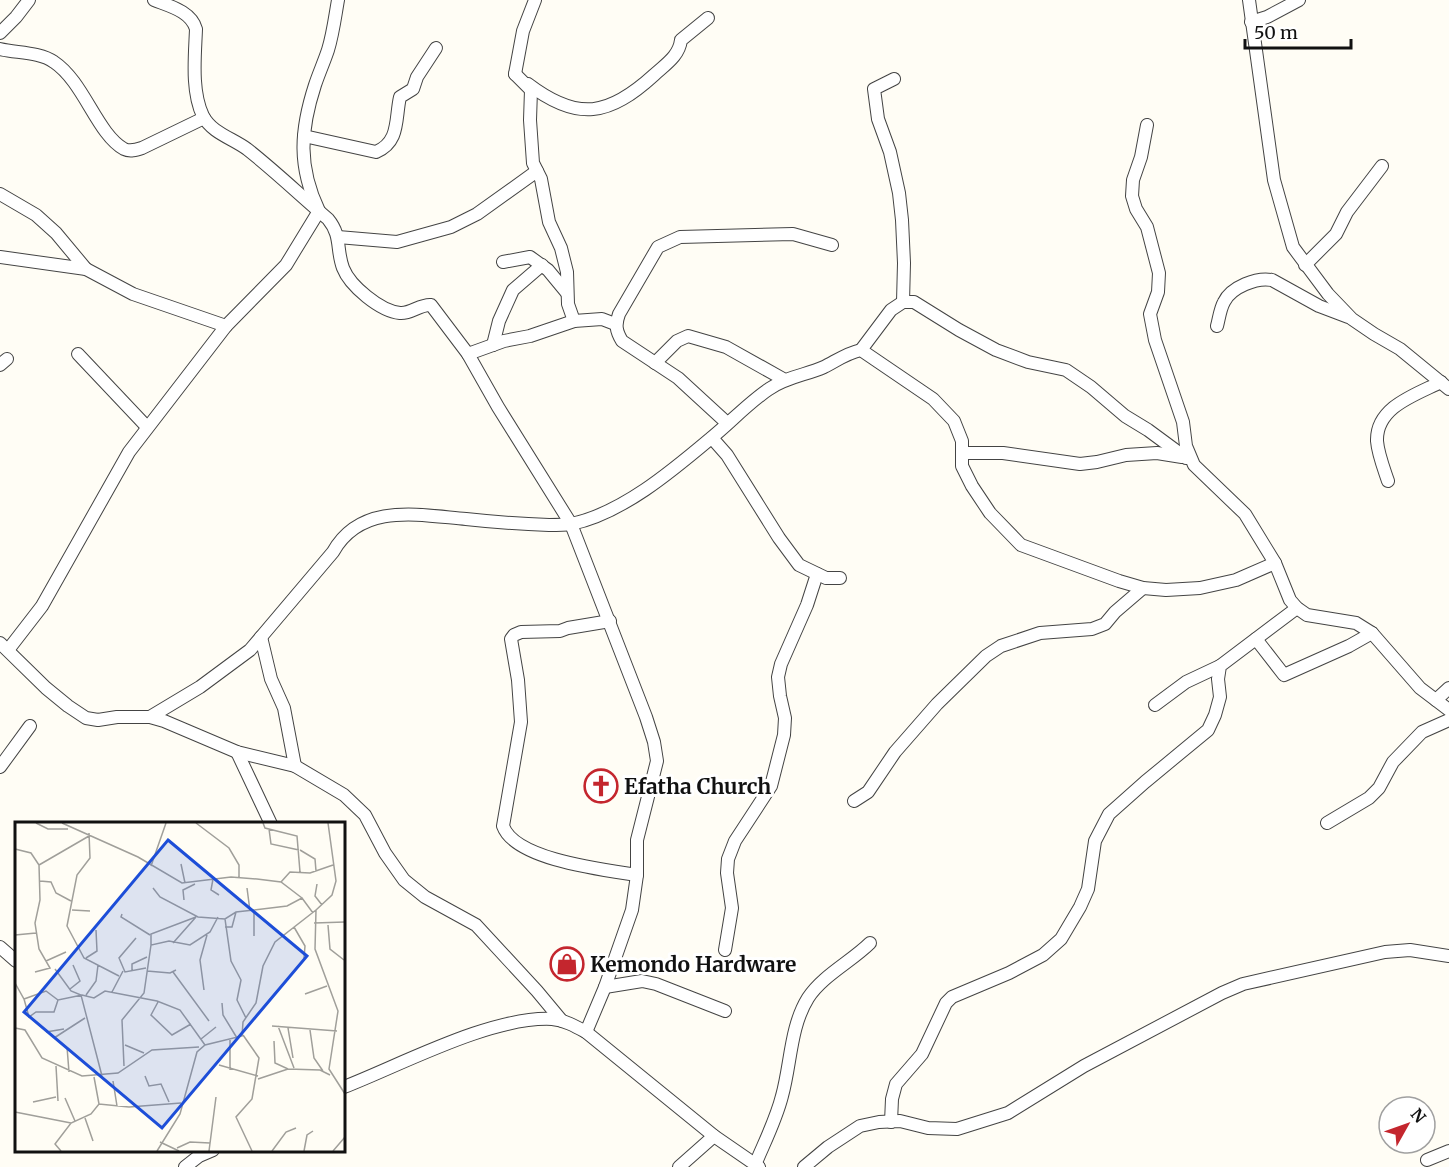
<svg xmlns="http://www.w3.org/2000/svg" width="1449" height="1167" viewBox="0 0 1449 1167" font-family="Merriweather,serif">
<rect width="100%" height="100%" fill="#fffdf5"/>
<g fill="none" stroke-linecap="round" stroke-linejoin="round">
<!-- street casing -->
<g stroke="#444" stroke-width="14">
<g id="street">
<path d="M154,0C169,6 191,11 196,29C195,56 191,91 203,116C212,133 232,138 247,149C275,171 301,196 328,219C342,236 336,249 343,268C350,286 380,311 400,313C411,314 420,304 431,305L468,354L498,407L571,524L646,717L654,742L657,761L637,840V875L632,910L605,987L586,1032"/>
<polyline points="1249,0 1274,180 1293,247 1328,294 1352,319 1374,334 1400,349 1449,389"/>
<polyline points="1251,22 1267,17 1299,0"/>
<polyline points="0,33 16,17 29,0"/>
<path d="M0,49C17,53 40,52 54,62C84,82 97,134 124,149C130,152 136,150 142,148L204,118"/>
<polyline points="515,74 531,90 530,120 533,163 541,179 549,222 561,248 567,272 568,304 574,321"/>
<polyline points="515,74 523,31 535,0"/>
<polyline points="894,79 874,89 878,119 890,152 899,193 902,220 904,263 903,302"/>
<path d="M528,84C578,122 609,116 654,75C666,64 679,56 681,40L708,18"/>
<polyline points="1147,125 1141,157 1133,180 1132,196 1136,209 1147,227 1159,273 1158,292 1150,314 1155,340 1183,422 1186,446 1194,465 1245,514 1275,563 1290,600 1297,608 1307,615 1356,623 1372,633 1420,688 1449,710"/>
<path d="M304,136L376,152C400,142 395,119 400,97L413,89L417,77L436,48"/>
<polyline points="0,194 36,215 56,233 86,269"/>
<polyline points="338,237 397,242 451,227 477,214 537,171"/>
<polyline points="0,257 86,269 133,294 226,326"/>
<polyline points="503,262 530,257 548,270 567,293"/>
<polyline points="1305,265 1336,234 1347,212 1382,166"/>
<path d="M1217,326C1219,319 1220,309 1224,302C1231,287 1257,277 1272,280L1319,306L1348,317"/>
<polyline points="493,345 499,321 513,290 542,265"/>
<polyline points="861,350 891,310 903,302 914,302 959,330 996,350 1028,362 1066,370 1091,387 1125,416 1148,430 1186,458"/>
<polyline points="78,354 147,427"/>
<polyline points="468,354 504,341 530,336 574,321 602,319 615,324"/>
<polyline points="655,363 677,341 688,336 726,347 785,380"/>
<polyline points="0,365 7,359"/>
<path d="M727,423L678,378L622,341C616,331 615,325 619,314L658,247L680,237L793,234L832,245"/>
<polyline points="712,438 727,455 779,538 799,565 826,578 840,578"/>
<polyline points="962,453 1003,453 1080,464 1097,462 1126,455 1157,453 1182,457"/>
<path d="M1388,481C1384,469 1378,454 1377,441C1376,407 1415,395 1441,382"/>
<path d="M610,621L568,628L560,631L521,632L514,635L511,639L518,680L521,722L503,826C515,860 605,870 637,875"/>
<polyline points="261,637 271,679 284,708 295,766"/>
<polyline points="1256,639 1284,675 1349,646 1372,633"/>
<polyline points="0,643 46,688 68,706 86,718 98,720 117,717 150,717 164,721 237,752 295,766 344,795 365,815 385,853 404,880 425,897 476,925 537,991 562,1021"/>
<path d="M8,650L42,606L129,452L226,326L286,265L319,211C298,167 300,131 315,85C319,73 324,62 328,50C333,34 335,17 338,0"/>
<polyline points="1436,700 1449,688"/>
<polyline points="1155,705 1186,682 1220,666"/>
<path d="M150,717L200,687L250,650L333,552C361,502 419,515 466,519C493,522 521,524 549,525C556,525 564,525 571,524C621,514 672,471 710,439C730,423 748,403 769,389C786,377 806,375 824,367C836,361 847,353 861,350L933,399L954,421L962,441V466L972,486L990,513L1021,545L1119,581L1143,588L1166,590L1200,588L1236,580L1275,563"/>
<polyline points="237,752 271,824"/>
<polyline points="0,767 30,726"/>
<polyline points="854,801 868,792 895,752 937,704 986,656 1001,646 1040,633 1092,629 1105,624 1115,612 1143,588"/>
<polyline points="1327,823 1369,798 1379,788 1393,762 1422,732 1449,720"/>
<polyline points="0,947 16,961"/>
<polyline points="725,950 732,908 727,873 728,859 735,841 771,786 784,735 785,718 780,696 778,677 781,664 807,605 817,574"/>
<polyline points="605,987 642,981 656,984 725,1011"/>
<path d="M344,1087C401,1065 491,1016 552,1019C564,1020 575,1026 586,1032L714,1136L759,1167"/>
<polyline points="891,1122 892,1099 896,1084 922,1054 946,1003 952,997 1009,973 1043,955 1061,939 1080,907 1088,889 1095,841 1109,814 1145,782 1208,730 1215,715 1220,697 1218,679 1220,666 1297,608"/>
<polyline points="1427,1160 1449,1151"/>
<path d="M755,1165C764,1143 776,1120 782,1096C791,1064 790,1027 808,998C822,976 852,961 870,943"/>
<polyline points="185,1167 199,1156 213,1150"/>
<polyline points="679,1167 714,1136"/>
<polyline points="804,1167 828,1147 860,1126 879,1122 900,1121 928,1128 957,1129 1008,1113 1084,1066 1222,993 1243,984 1385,952 1410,950 1449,956"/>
</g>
</g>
<!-- street -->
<use href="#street" stroke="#fff" stroke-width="12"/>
</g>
<!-- icons -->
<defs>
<g id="church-ring" transform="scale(1.725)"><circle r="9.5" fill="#fff" stroke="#c4262e" stroke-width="1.5"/><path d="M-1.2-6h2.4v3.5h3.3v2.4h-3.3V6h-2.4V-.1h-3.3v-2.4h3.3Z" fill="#c4262e"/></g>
<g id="shop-ring" transform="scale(1.725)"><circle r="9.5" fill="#fff" stroke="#c4262e" stroke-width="1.5"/><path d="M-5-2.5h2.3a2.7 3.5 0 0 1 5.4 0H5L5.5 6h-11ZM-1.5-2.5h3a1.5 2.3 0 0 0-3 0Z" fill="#c4262e"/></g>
</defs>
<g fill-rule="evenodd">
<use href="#church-ring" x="601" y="786"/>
<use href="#shop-ring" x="567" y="964"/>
</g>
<g text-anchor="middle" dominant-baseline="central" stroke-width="6" stroke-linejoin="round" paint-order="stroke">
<!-- poi labels -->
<g font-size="21" font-weight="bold" fill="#111" stroke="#fff" text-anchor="start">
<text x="624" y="786">Efatha Church</text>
<text x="590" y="964">Kemondo Hardware</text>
</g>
</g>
<!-- overview -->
<g transform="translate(15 822)">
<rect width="330" height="330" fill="#fffdf5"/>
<path fill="none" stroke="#a09f9a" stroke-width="1.5" d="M21,1L33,7H53M47,1L123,35L167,61L216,55L242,57L266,60L287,76M181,1L214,26L224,43V55M248,1L250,6L282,14L285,50M313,1L321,59L317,73L301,88L300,127L323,189L314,247L330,272M254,7L256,22L284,28M74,11L75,36L62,53L52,104L69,136L104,154M0,27L16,31L24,43L25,78L20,101L24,127L35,146L20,150M285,28L300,37L301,49M166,42L170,61M24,43L74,14M136,44L151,1M198,57L196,68L204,73M25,59L36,60L41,71L56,79M266,60L275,50L295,51L318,43M302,62L300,74L307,83M138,66L145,75L183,95L210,97L221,90L272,84L287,76L298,91M232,66L235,89M169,78L168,68L180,62M57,88L75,89M107,92L106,95L135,113M210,97L216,139L226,158L222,178L231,196M299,101L330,100M313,103L315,127L329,138M210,105H217L221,90M279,105L290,124L289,136M0,113L21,111M239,114V88M121,116L104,136L110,150L131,146M158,121L181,95M136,123V112L181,95M71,136L82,129L81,108M31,139L51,130M40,147L56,169L66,173L87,254M117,148V142L132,135M132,149L155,151L161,148M158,150L194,199M0,161L9,177L31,169L43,178L67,173L79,176L90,169L142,179L165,188L190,223M55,167L65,159L58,143M189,168L185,138L192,113M97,170L108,149M290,172L312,164M71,173L81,159L83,143M9,177L14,195L21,190H39L43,178M143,180L136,193L157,213L176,202M207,181L208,193L222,216M257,204L322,209M263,204L279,246M0,206L10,208L27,236L67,254L103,251L137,228L184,225M273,206L278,236M295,208L299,236L308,249M31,210L49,207M228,213L244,236L237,277L221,295L237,329M39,216L70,196M186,217L201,205M215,218V248M259,219L260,241L273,247L305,248L315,253M110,223L129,231M52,225L54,250M204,243L243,254M41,244L43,279M109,244L107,198L129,171L136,123L154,119L175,123L195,110L203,95M130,254L134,264L146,262L154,280M79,255L84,282M243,257L273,247M98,259L102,284M50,276L60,299M18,280L41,275M0,290L56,301M70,296L78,319M145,320L164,329M162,326L175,320L195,321M46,329L40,322L56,301L76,292L84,282L114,285L166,281M142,329L165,292L182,230L190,223L227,214L228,200L241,181L248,144L260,120L301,88M194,329L201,275M257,329L271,310L281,306M289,329L292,313L298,309M318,329L330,315"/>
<path fill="#1d4ed8" fill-opacity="0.15" stroke="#1d4ed8" stroke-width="3" d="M153,18L292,134L147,306L9,190Z"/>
<rect width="330" height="330" fill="none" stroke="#111" stroke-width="3"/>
</g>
<!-- north arrow -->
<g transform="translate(1407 1125) rotate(50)"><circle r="28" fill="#ffffff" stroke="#a0a0a0" stroke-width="1.5"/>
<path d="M0-4.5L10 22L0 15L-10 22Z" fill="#c4262e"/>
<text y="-9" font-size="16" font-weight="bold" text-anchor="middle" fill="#111111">N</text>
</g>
<!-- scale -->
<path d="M1245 39v9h106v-9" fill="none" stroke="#111111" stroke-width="3"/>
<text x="1254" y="39" font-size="18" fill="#111111" stroke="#ffffff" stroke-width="4.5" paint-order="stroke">50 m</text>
</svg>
